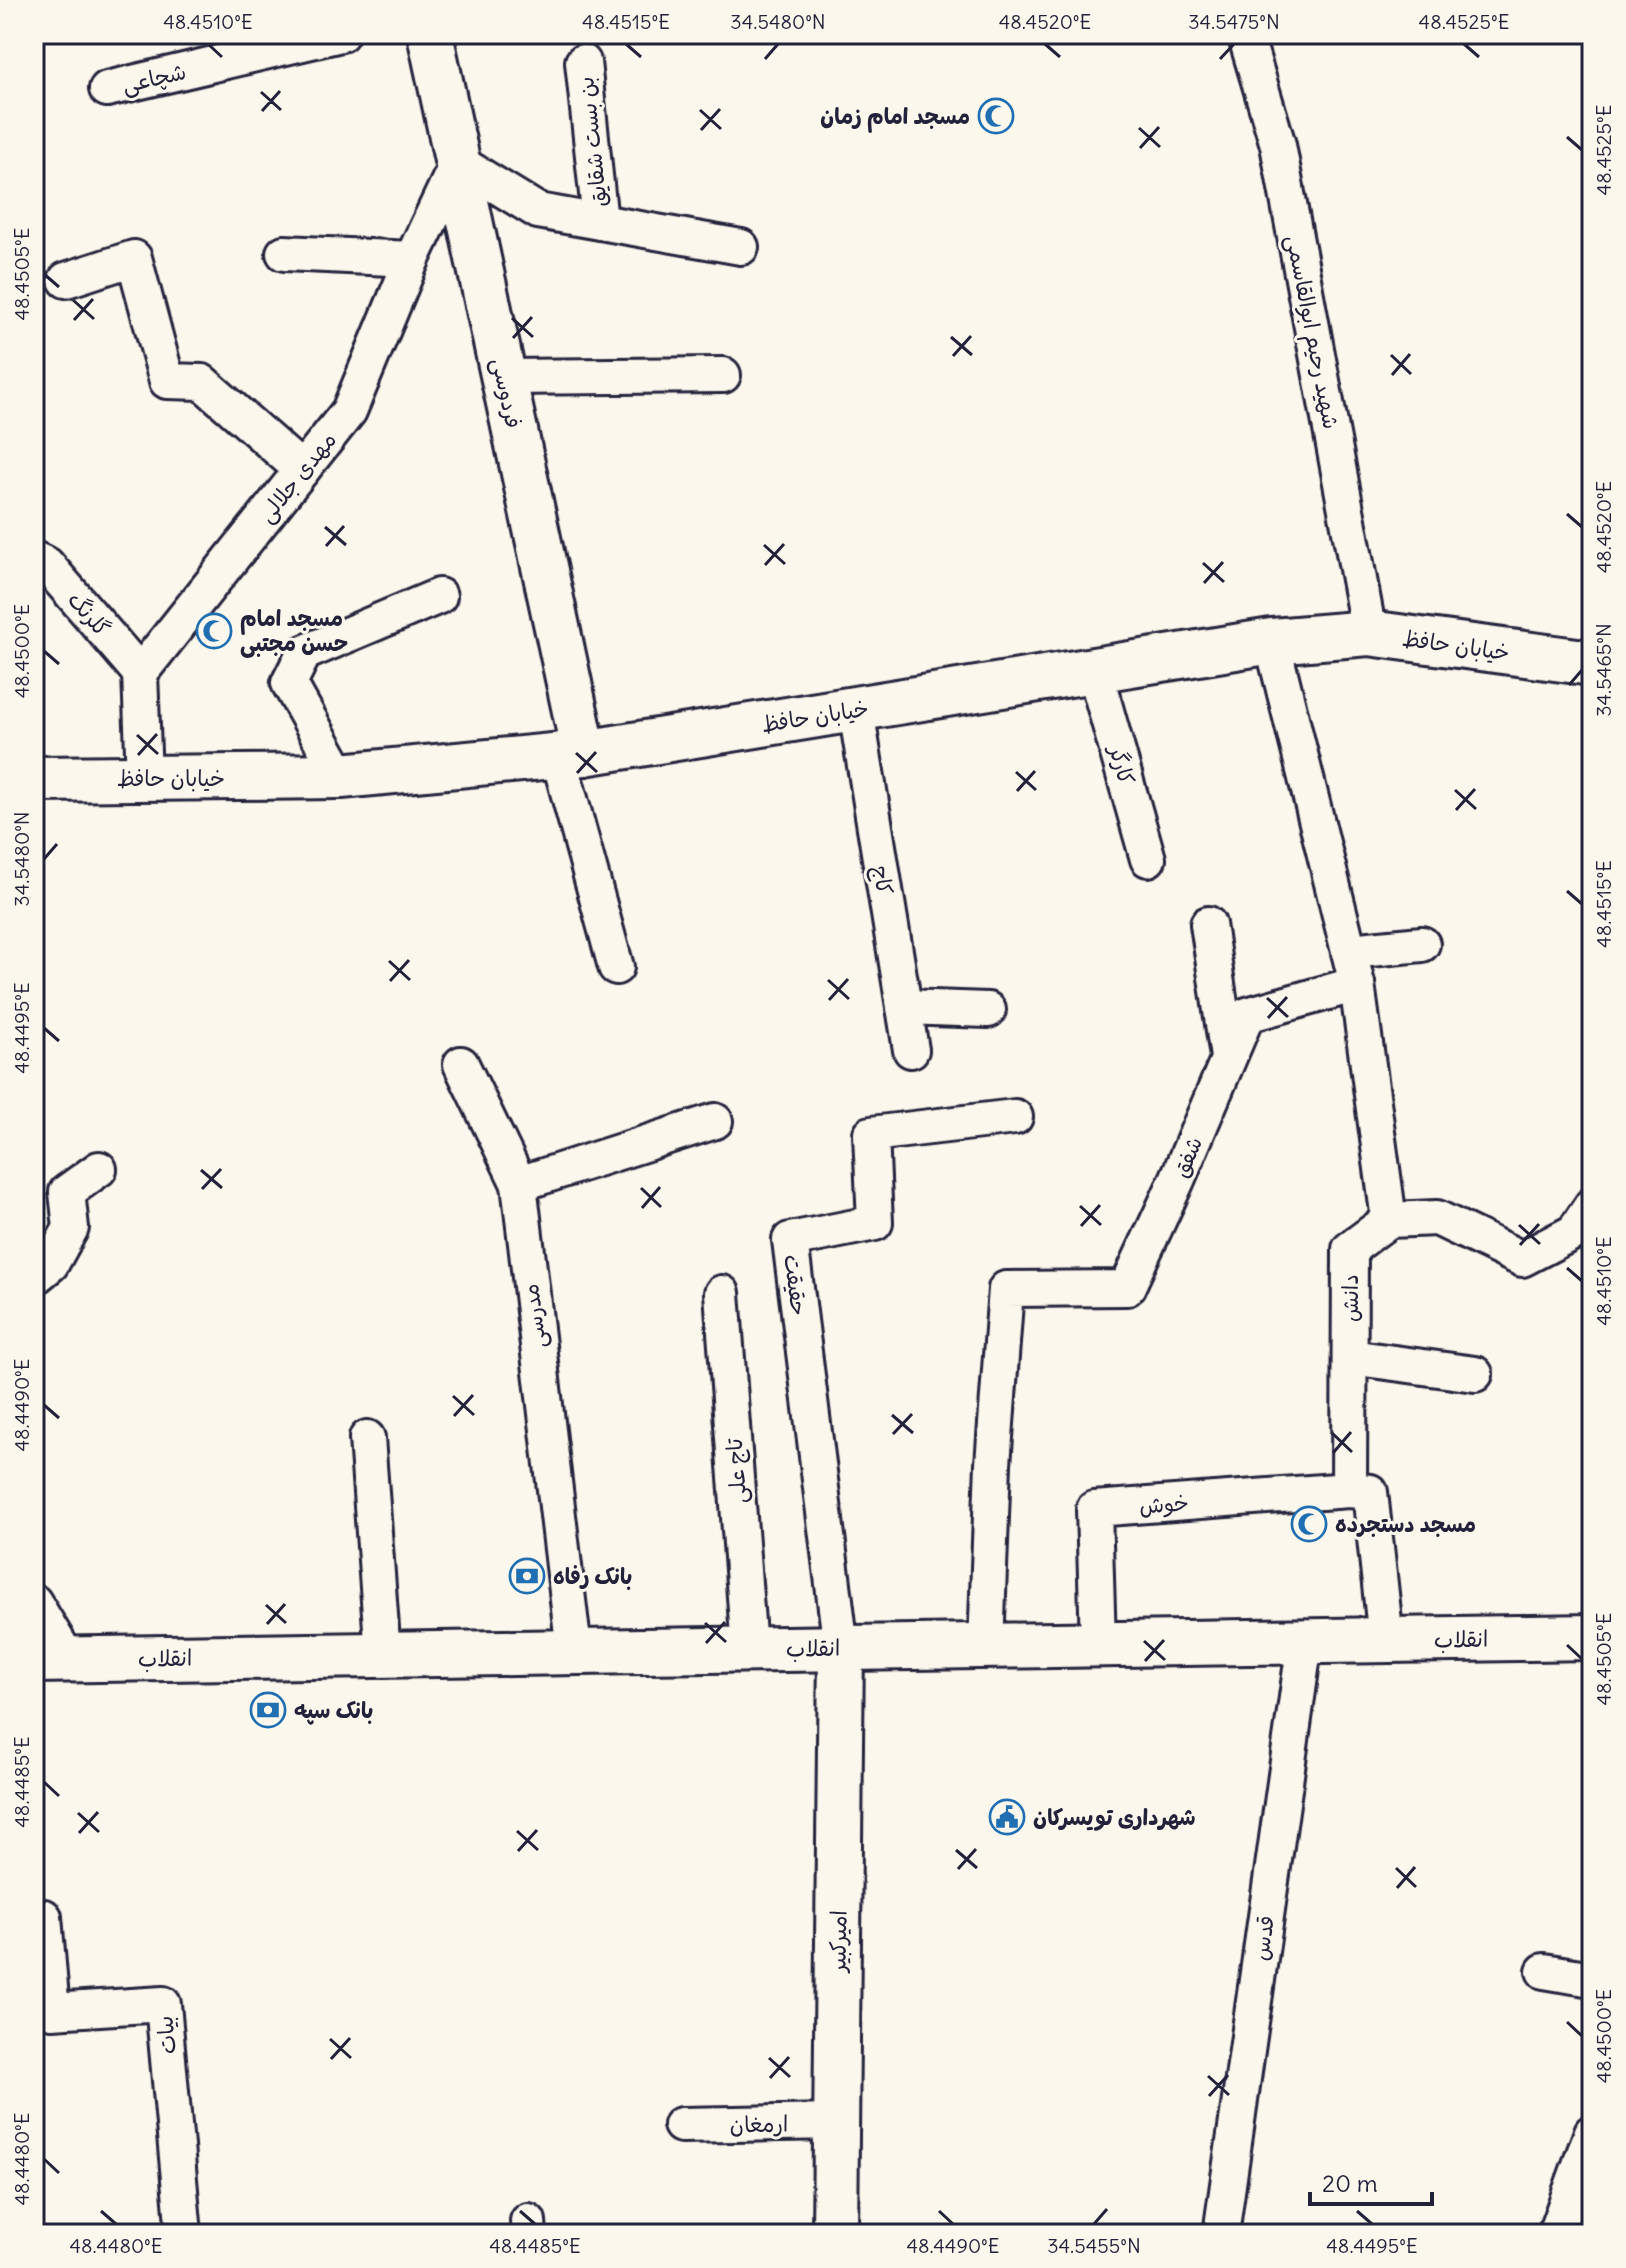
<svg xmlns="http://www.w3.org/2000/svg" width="1626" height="2268" viewBox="0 0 1626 2268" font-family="Delius,'Playpen Sans Arabic',sans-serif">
<rect width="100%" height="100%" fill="#fbf7ec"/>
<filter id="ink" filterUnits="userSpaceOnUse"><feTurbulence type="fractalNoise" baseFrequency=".0125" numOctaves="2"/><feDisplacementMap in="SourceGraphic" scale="16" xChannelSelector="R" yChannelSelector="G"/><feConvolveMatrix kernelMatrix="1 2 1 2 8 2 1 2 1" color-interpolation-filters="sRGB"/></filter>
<g filter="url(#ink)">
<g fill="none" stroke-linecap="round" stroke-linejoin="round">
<!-- street casing -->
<g stroke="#22223b" stroke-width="40">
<g id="street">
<polyline points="1245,34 1278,145 1369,633"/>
<polyline points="583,62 600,222"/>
<polyline points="107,89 341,34"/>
<polyline points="284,253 412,259"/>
<polyline points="66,280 134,258 167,381 202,382 302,470"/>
<polyline points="504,377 723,375"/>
<polyline points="34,559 47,565 140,673"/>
<polyline points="1272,641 1357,984 1389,1220"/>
<polyline points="1095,672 1148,859"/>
<polyline points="856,710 911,1050"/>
<polyline points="558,755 616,967"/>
<polyline points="341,776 289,683 304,653 439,596"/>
<polyline points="144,778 140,673 349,411 412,259 458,162 538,211 741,247"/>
<polyline points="1208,924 1228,1057"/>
<polyline points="1349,951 1422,944"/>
<polyline points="904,1007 988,1010"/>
<polyline points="461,1064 519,1184"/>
<polyline points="1389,1220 1437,1218 1522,1259 1574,1232 1592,1205"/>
<polyline points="34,1278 51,1264 71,1228 67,1192 99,1169"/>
<polyline points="722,1293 749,1649"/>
<polyline points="1350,1357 1475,1374"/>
<polyline points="367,1438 383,1655"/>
<polyline points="1349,1490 1350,1249 1389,1220"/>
<polyline points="34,1602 68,1659"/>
<polyline points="1098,1644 1094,1509 1349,1490 1370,1492 1386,1640"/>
<polyline points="986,1646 993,1464 1006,1289 1127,1288 1177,1180 1247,1015 1357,984"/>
<polyline points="841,1648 790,1240 875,1223 871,1134 1015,1117"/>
<polyline points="574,1651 519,1184 715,1121"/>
<polyline points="34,1916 44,1917 52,2011 163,2004 184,2234"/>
<polyline points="1544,1971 1592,1979"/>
<polyline points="681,2125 836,2122"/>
<polyline points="528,2221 529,2234"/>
<polyline points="1221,2234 1305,1641"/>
<polyline points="1555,2234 1592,2132"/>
</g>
</g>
<!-- secondary casing -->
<g stroke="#22223b" stroke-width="50">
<g id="secondary">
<polyline points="430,34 584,753"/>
<polyline points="34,779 341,776 584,753 1272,641 1369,633 1592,663"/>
<polyline points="835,2234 841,1648"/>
</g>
</g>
<!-- primary casing -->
<g stroke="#22223b" stroke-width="50">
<polyline id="primary" points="34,1660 1592,1637"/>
</g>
<!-- street -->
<use href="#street" stroke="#fbf7ec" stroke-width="34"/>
<!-- secondary -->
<use href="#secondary" stroke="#fbf7ec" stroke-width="44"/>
<!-- primary -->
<use href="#primary" stroke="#fbf7ec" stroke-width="44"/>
</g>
</g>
<!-- ticks -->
<path fill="none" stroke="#22223b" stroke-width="3" d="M208,44L222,57M626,44L641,57M1045,44L1060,57M1464,44L1479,57M765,59L778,44M1220,59L1234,44M261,92L281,110M700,110L721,129M262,111L280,91M1139,128L1160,147M701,130L720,109M1567,137L1582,150M1140,148L1159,127M44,274L59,287M73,300L94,319M512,318L533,337M74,320L93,299M951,337L972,355M513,338L532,317M1391,355L1411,374M953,356L971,336M1392,375L1410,354M1567,514L1582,527M325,527L346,545M764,545L785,564M326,546L344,526M1203,563L1224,582M765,565L784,544M1204,583L1223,562M44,651L59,664M1569,685L1582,670M137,735L158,754M576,753L597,772M138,755L157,734M1016,772L1036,790M577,773L596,752M1455,790L1476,809M1017,791L1035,771M1456,810L1475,789M44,859L57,844M1567,891L1582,904M389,961L410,980M828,980L849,999M390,981L409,960M1267,998L1288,1017M829,1000L848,979M1268,1018L1287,997M44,1028L59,1041M201,1170L222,1188M641,1188L661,1207M202,1189L221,1169M1080,1206L1101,1225M642,1208L660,1187M1519,1225L1540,1244M1081,1226L1100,1205M1520,1245L1539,1224M1567,1268L1582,1281M453,1396L474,1415M44,1405L59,1418M892,1415L913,1433M454,1416L473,1395M1332,1433L1352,1452M893,1434L912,1414M1333,1453L1351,1432M266,1605L286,1623M705,1623L726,1642M267,1624L285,1604M1144,1641L1165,1660M706,1643L725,1622M1567,1645L1582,1659M1145,1661L1164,1640M44,1782L59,1796M78,1813L99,1832M517,1831L538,1850M79,1833L98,1812M956,1850L977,1868M518,1851L537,1830M1396,1868L1416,1887M958,1869L976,1849M1397,1888L1415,1867M1567,2022L1582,2036M330,2039L351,2058M769,2058L790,2077M331,2059L350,2038M1208,2076L1229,2095M770,2078L789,2057M1209,2096L1228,2075M44,2159L59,2173M101,2211L116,2224M520,2211L535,2224M939,2211L953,2224M1357,2211L1372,2224M1094,2224L1107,2209"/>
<!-- icons -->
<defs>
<g id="mosque-ring" transform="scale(1.8)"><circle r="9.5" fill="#fbf7ec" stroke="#1f6fb2" stroke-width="1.5"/><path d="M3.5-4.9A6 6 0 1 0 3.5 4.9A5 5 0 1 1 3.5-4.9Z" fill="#1f6fb2"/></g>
<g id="bank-ring" transform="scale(1.8)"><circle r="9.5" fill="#fbf7ec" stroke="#1f6fb2" stroke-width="1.5"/><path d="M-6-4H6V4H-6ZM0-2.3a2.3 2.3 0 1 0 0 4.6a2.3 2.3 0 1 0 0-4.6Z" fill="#1f6fb2"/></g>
<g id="civic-ring" transform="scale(1.8)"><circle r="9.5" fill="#fbf7ec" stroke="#1f6fb2" stroke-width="1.5"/><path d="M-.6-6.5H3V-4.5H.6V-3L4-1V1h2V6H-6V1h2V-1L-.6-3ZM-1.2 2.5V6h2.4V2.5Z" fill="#1f6fb2"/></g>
</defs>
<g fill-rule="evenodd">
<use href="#mosque-ring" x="996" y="116"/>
<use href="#mosque-ring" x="214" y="631"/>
<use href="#mosque-ring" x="1309" y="1524"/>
<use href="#bank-ring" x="527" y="1576"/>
<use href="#bank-ring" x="268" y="1710"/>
<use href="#civic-ring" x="1007" y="1817"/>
</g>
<g text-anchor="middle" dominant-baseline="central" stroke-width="6" stroke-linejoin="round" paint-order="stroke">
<!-- street labels -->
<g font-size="22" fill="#22223b" stroke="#fbf7ec">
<text transform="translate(154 78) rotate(-13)">شچاعی</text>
<text transform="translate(592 142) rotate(-96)">بن بست شقایق</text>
<text transform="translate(1313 332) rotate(79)">شهید رحیم ابوالقاسمی</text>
<text transform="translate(507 393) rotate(78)">فردوسی</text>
<text transform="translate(297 477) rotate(-51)">مهدی جلالی</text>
<text transform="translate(89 614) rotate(49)">گلرنگ</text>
<text transform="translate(1456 645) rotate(8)">خیابان حافظ</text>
<text transform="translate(815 716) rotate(-9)">خیابان حافظ</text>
<text transform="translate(1122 765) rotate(74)">کارگر</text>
<text x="171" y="778">خیابان حافظ</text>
<text transform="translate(883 880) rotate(81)">کاج</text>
<text transform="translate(1187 1157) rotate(-67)">شفق</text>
<text transform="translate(796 1285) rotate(83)">حقیقت</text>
<text transform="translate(1350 1298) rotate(-90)">دانش</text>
<text transform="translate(534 1316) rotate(-97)">مدرسی</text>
<text transform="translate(736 1471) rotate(-94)">تاج علی</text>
<text transform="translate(1164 1504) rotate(-4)">خوش</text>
<text transform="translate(1461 1639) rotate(-1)">انقلاب</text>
<text transform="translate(813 1648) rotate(-1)">انقلاب</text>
<text transform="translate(165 1658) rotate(-1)">انقلاب</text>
<text transform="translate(1263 1938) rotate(-82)">قدس</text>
<text transform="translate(838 1941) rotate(-89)">امیرکبیر</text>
<text transform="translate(166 2035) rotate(-95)">بیات</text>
<text transform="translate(759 2124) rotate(-1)">ارمغان</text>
</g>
<!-- poi labels -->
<g font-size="22" font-weight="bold" fill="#22223b" stroke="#fbf7ec" text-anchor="start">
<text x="970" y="116" text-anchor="end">مسجد امام زمان</text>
<text x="240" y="618">مسجد امام<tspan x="240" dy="25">حسن مجتبی</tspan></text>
<text x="1335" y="1524">مسجد دستجرده</text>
<text x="553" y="1576">بانک رفاه</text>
<text x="294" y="1710">بانک سپه</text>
<text x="1033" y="1817">شهرداری تویسرکان</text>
</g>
</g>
<!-- margin -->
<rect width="1626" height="2268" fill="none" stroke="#fbf7ec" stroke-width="88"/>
<!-- scale -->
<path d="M1310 2192v12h122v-12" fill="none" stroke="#22223b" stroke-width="4"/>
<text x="1322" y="2192" font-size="24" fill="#22223b" stroke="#fbf7ec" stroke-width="6" paint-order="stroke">20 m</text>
<rect x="44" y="44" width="1538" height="2180" fill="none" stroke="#22223b" stroke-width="3"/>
<g font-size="20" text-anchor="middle" fill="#22223b">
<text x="208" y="29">48.4510°E</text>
<text x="626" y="29">48.4515°E</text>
<text x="778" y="29">34.5480°N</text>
<text x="1045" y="29">48.4520°E</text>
<text x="1234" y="29">34.5475°N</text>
<text x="1464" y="29">48.4525°E</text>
<text transform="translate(1604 150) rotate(-90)" y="7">48.4525°E</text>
<text transform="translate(22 274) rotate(-90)" y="7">48.4505°E</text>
<text transform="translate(1604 527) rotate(-90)" y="7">48.4520°E</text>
<text transform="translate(22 651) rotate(-90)" y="7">48.4500°E</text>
<text transform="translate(1604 670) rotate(-90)" y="7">34.5465°N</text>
<text transform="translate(22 859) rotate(-90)" y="7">34.5480°N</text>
<text transform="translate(1604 904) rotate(-90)" y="7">48.4515°E</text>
<text transform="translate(22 1028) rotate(-90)" y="7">48.4495°E</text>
<text transform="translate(1604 1281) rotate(-90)" y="7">48.4510°E</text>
<text transform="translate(22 1405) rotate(-90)" y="7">48.4490°E</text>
<text transform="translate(1604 1659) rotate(-90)" y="7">48.4505°E</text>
<text transform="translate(22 1782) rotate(-90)" y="7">48.4485°E</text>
<text transform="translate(1604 2036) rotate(-90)" y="7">48.4500°E</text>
<text transform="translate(22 2159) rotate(-90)" y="7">48.4480°E</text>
<text x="116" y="2253">48.4480°E</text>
<text x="535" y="2253">48.4485°E</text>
<text x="953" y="2253">48.4490°E</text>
<text x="1094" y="2253">34.5455°N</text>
<text x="1372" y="2253">48.4495°E</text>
</g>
</svg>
